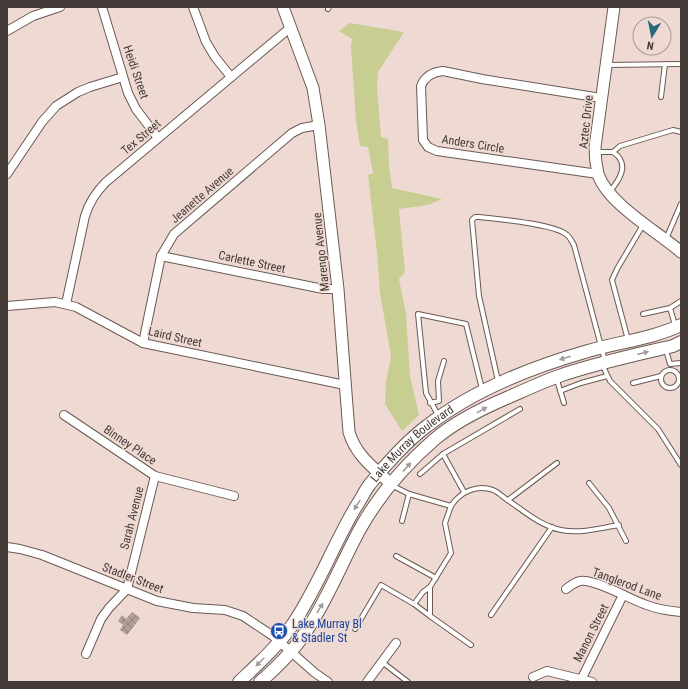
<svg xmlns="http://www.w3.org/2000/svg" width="688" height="689" viewBox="0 0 688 689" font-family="'Roboto Condensed',sans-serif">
<defs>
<pattern id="building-cross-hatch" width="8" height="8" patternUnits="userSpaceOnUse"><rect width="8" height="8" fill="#b2a196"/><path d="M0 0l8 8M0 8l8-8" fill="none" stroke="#92847b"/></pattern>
</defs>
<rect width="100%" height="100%" fill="#efdad3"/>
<!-- grass -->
<polygon fill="#c8ce91" points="350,23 404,32 378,72 377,88 381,137 388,139 389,165 392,188 442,199 428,205 399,209 405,272 399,279 406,314 410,376 419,415 402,431 385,404 386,382 391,356 380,293 377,253 368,175 373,173 368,147 360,146 356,121 351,47 352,39 339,31"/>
<!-- building -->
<polygon fill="url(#building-cross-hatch)" points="132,612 140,618 127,635 120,630 123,625 118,621 122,615 126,619"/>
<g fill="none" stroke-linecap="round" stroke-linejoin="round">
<!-- lane casing -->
<g stroke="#6a5952" stroke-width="6">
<g id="lane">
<polyline points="328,9 329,7"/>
<polyline points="608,65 681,64"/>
<polyline points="661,97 665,64"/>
<polyline points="596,152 613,152 620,146 673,130 681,132"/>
<path d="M610,191C617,183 627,170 620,159C619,156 615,154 613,152"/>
<polyline points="666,239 681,204"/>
<polyline points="670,308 675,325"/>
<polyline points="643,314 670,308 681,301"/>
<polyline points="628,340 612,280 617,269 643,225"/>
<polyline points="666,350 670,364 681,363"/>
<polyline points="602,364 610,381 658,429 681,465"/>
<circle cx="670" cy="379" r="9"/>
<polyline points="556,377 564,403"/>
<path d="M498,381L479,296L472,220L475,217H479C498,219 555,224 567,235C570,237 572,242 574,245L605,361"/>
<polyline points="633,383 661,376"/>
<polyline points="560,391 581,383 607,376"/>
<polyline points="430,403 439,401 438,381 444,361"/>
<polyline points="438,415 426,393 418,314 466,324 482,389"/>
<polyline points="443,454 464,492"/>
<polyline points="420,474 443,454 520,409"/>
<polyline points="589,483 609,508 626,541"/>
<path d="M391,485L409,494L451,506C460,492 477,484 493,490C498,492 502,496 506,499C523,510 540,526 561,530C581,534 600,528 619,525"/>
<polyline points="508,500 557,463"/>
<polyline points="451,506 445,523 451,553 430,587 430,616 471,645"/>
<polyline points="402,521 409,494"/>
<polyline points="396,556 436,578"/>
<polyline points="491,615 552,527"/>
<polyline points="430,616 414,604 423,592 430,587"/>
<polyline points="355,629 381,585 414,604"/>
<polyline points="382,662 408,682"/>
</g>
</g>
<!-- street casing -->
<g stroke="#6a5952" stroke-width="10">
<g id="street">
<polyline points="102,7 128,93 136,109 158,138"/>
<polyline points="193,7 206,42 215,57 231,77"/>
<polyline points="7,31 33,16 60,7"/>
<polyline points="7,174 42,122 56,106 78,92 90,87 123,77"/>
<path d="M598,174L437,151L428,147L423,140L421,86C425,76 433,72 443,71L482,79L601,98"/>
<polyline points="161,256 323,289 338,289"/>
<path d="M66,304L85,216C89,203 96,192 106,182L291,27"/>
<polyline points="7,306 55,302 76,307 143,343 345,385"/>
<polyline points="143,343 161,256 174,234 292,133 302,128 319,125"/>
<polyline points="64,415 155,476 234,496"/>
<polyline points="7,547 20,549 42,555 157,601 193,608 225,610 243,616 273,636 315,673 328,682"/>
<path d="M566,589C570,586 575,582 580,581C593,578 630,599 644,604C656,609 669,611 681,612"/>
<polyline points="86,654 101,619 109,608 127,589 155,476"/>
<polyline points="533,677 547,671 592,682"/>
<polyline points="367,682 396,643"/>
<polyline points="580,682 623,595"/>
</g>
</g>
<!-- secondary casing -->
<g stroke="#6a5952" stroke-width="13">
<g id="secondary">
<path d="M283,7L313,88L319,125L338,289L349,432C356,456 374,468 391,484"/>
<path d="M614,7L595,147C595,156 596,165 598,174C607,203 658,232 681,252"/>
</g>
</g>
<!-- primary casing -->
<g stroke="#6a5952" stroke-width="14">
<g id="primary">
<path id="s1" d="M239,682C258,664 278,646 293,624C318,587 334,543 357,505C362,498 365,490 370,484C385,465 408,440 427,426C473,390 532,367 588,351C619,342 651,339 681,325"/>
<path d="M260,682C276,668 293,652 305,633C327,601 341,564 360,529C379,495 406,464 435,439C456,421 483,408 509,397C525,390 542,382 559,376C596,363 635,355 673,346L681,342"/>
</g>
</g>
<!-- lane -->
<use href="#lane" stroke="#fff" stroke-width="4"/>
<!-- street -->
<use href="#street" stroke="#fff" stroke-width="8"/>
<!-- secondary -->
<use href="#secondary" stroke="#fff" stroke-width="11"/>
<!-- primary -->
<use href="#primary" stroke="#fff" stroke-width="12"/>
</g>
<!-- one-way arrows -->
<defs><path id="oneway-solid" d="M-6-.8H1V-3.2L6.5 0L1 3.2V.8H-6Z"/></defs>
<g fill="#a19c9b">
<use href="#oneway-solid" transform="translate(643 353) rotate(-14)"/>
<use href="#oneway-solid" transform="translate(565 358) rotate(163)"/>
<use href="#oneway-solid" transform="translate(482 410) rotate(-29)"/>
<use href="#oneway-solid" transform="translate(407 467) rotate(-47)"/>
<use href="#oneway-solid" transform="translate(357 505) rotate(122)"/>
<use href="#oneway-solid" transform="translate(320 608) rotate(-59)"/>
<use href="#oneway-solid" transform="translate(260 662) rotate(135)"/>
</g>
<!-- icons -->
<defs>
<g id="bus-disc" transform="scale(0.9)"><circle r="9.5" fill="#1a4fb4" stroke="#efdad3"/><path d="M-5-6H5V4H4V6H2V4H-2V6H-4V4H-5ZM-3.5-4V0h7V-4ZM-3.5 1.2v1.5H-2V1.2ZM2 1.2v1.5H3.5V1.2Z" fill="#fff"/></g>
</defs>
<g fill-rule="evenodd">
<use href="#bus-disc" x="279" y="631"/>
</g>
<g text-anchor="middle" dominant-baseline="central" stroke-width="3" stroke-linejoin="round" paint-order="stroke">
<!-- street labels -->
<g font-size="12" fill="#433a37" stroke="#efdad3">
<text transform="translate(136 72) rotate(71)">Heidi Street</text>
<text transform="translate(586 122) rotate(-84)">Aztec Drive</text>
<text transform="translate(141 137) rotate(-40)">Tex Street</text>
<text transform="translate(473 144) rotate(9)">Anders Circle</text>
<text transform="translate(202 195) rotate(-41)">Jeanette Avenue</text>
<text transform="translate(321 252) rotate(-96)">Marengo Avenue</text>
<text transform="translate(252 262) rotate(12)">Carlette Street</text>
<text transform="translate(175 337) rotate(13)">Laird Street</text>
<text transform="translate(130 445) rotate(34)">Binney Place</text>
<text stroke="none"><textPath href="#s1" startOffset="298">Lake Murray Boulevard</textPath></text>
<text transform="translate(132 518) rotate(-76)">Sarah Avenue</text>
<text transform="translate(133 578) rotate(21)">Stadler Street</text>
<text transform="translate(627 584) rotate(20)">Tanglerod Lane</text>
<text transform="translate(591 633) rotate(-63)">Manon Street</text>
</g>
<!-- transit labels -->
<g font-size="12" fill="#164399" stroke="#efdad3" text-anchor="start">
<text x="292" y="624">Lake Murray Bl<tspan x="292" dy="14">&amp; Stadler St</tspan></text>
</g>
</g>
<!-- border -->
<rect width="688" height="689" fill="none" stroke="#433a37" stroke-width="16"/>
<!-- north arrow -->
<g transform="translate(652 36) rotate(190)"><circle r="19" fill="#efdad3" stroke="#aa9a95"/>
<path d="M0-3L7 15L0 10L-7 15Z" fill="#27687b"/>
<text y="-6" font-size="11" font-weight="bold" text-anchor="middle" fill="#433a37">N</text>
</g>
</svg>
